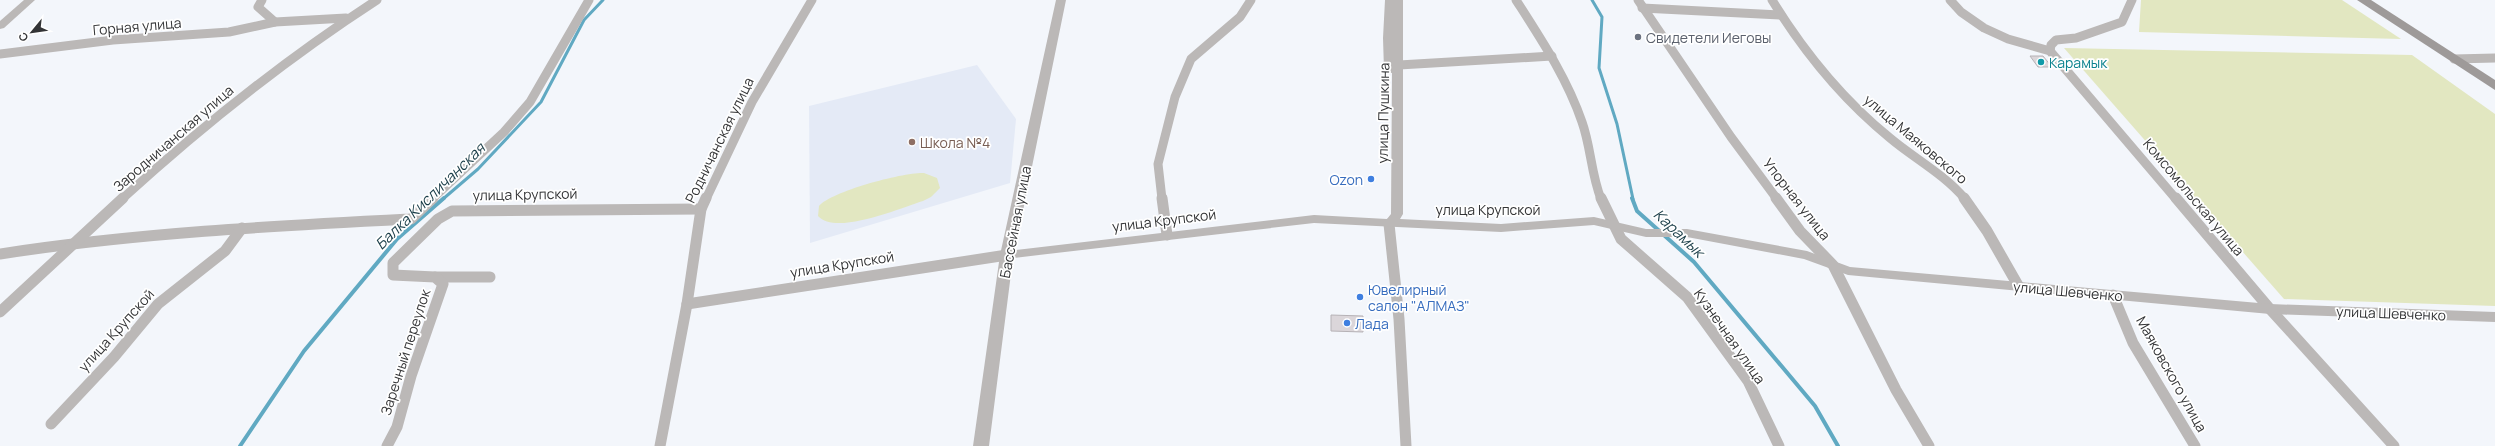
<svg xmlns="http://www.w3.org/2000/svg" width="2495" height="446" viewBox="0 0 2495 446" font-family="Manrope,sans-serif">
<rect width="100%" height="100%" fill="#f3f6fb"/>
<!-- built -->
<polygon fill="#e4eaf6" points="977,65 1016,119 1010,183 810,243 809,106"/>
<!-- green -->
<g fill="#e2e7c1">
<polygon points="2141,0 2342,0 2401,39 2139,32"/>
<polygon points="2064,48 2412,55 2495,114 2495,306 2284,299"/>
<path d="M924,173L937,178L940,188L931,197L923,201C900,208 836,236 818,216L819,206C832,191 904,172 924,173Z"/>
</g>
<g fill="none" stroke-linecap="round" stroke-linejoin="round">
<!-- stream-far1 -->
<g stroke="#60a9c2" stroke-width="3">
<polyline points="1592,0 1602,17 1599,68 1617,124 1633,199"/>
<polyline points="443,199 478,169 541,102 584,20 603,0"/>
</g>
<!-- stream -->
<g stroke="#60a9c2" stroke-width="4">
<polyline points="1632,198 1637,211 1694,262 1815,406 1838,446"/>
<polyline points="240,446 304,351 397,239 444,198"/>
</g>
</g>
<!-- building -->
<g fill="#dbd6da" stroke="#b6b2b6">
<polygon points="2030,56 2043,56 2052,67 2038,67"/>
<polygon points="1331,315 1363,316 1363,332 1331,331"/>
</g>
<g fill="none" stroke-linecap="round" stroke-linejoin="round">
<!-- minor-far1 -->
<g stroke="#bbb8b7" stroke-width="9">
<polyline points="262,0 258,7 275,22"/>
<path d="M1516,0C1541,39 1567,78 1582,122C1591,147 1591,174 1601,199"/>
<polyline points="1638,0 1731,137 1777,199"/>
<path d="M1772,0C1804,52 1842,99 1890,138C1915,159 1944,174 1965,199"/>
<polyline points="1950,0 1961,12 1984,28 2008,39 2050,51 2176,199"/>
<polyline points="1642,8 1781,15"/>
<polyline points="2050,51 2051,45 2056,40 2076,38 2122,22 2132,0"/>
<polyline points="0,54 113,40 229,32 275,22 346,18"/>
<polyline points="2454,59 2495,58"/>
<polyline points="1391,63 1399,65 1552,56"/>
<path d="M122,199C202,126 286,59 377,0"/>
<polyline points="432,199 504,132 530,102 589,0"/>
<polyline points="706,199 752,102 812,0"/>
<polyline points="1162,199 1158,164 1175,97 1191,59 1240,17 1251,0"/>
</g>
<!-- minor -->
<g stroke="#bbb8b7" stroke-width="11">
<polyline points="1162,198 1167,235"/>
<polyline points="1601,198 1621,239 1687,297 1748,381 1779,446"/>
<polyline points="1776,198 1800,231 1833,265 1896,390 1929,446"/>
<polyline points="1964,198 1987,231 2019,287"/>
<polyline points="2176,198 2270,309 2394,446"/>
<polyline points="1389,224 1399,319 1406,446"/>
<path d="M0,254C136,233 274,226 411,219L433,198"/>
<polyline points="435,277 490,277"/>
<polyline points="2113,295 2133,343 2195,446"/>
<polyline points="687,304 1007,255"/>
<polyline points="0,312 123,198"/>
<polyline points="51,424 114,357 158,304 225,251 242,228"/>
<polyline points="387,446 397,427 411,376 443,284 435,277 393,275 393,263 438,219 452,211 701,209"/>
<polyline points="660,446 687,304 701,209 706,198"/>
</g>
<!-- tertiary -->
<g fill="#bbb8b7" fill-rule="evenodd">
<polygon points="24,0 35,0 4,28 0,29 0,21"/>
<polygon points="1056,0 1066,0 1015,250 1314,215 1387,219 1391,214 1392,73 1386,72 1384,70 1383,38 1385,0 1403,0 1403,214 1400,219 1501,224 1594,217 1646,229 1687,229 1807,251 1850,267 2270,304 2495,312 2495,322 2270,314 1848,275 1804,259 1687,237 1646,237 1594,225 1501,232 1314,223 1013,258 989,446 973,446 1000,255"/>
</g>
<!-- secondary -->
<polygon fill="#9e9a99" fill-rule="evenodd" points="2357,0 2371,0 2495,80 2495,90"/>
</g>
<!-- markers -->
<circle fill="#6b7280" stroke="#fff" stroke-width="1.5" cx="1638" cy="37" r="4"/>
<circle fill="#0f9aa8" stroke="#fff" stroke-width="1.5" cx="2041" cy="62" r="4"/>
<circle fill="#8d6e63" stroke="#fff" stroke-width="1.5" cx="912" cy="142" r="4"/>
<g fill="#3f7fe0" stroke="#fff" stroke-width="1.5">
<circle cx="1371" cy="179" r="4"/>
<circle cx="1360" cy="297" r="4"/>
<circle cx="1347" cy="323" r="4"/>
</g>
<g text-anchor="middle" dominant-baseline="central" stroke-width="3.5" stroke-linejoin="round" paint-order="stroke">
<!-- street labels -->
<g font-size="14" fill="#333436" stroke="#fff">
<text transform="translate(137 26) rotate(-5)">Горная улица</text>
<text transform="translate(1383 113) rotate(-89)">улица Пушкина</text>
<text transform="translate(173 138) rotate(-41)">Зародничанская улица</text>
<text transform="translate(1916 139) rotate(40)">улица Маяковского</text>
<text transform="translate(719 140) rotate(-64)">Родничанская улица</text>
<text transform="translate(525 194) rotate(-1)">улица Крупской</text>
<text transform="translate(2194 197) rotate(50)">Комсомольская улица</text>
<text transform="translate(1797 199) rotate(52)">Упорная улица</text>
<text x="1488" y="209">улица Крупской</text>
<text transform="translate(1164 220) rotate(-7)">улица Крупской</text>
<text transform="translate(1015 222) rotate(-79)">Бассейная улица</text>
<text transform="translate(842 264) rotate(-9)">улица Крупской</text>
<text transform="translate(2068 291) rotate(5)">улица Шевченко</text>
<text transform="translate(2391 313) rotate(2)">улица Шевченко</text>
<text transform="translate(116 330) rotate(-48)">улица Крупской</text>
<text transform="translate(1730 336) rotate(55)">Кузнечная улица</text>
<text transform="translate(405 352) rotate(-72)">Заречный переулок</text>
<text transform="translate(2172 374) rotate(61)">Маяковского улица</text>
</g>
<!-- worship labels -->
<g font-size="14" fill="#5b616d" stroke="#fff" text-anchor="start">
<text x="1646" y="37">Свидетели Иеговы</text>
</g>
<!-- culture labels -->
<g font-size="14" fill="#0d838f" stroke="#fff" text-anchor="start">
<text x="2049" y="62">Карамык</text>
</g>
<!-- education labels -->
<g font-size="14" fill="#785e54" stroke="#fff" text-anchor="start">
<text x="920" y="142">Школа №4</text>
</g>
<!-- shop labels -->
<g font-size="14" fill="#366cbe" stroke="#fff" text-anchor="start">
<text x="1363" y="179" text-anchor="end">Ozon</text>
<text x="1368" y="289">Ювелирный<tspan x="1368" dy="16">салон "АЛМАЗ"</tspan></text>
<text x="1355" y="323">Лада</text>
</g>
<!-- water labels -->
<g font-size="15" font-style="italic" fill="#193c47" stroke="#fff">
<text transform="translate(430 196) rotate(-44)">Балка Кисличанская</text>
<text transform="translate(1679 233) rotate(43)">Карамык</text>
</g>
</g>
<!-- north arrow -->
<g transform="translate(32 32) rotate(241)" stroke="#ffffff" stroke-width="3" paint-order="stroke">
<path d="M0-3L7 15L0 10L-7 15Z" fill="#333436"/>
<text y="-6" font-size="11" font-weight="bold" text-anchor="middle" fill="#333436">С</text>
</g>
</svg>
